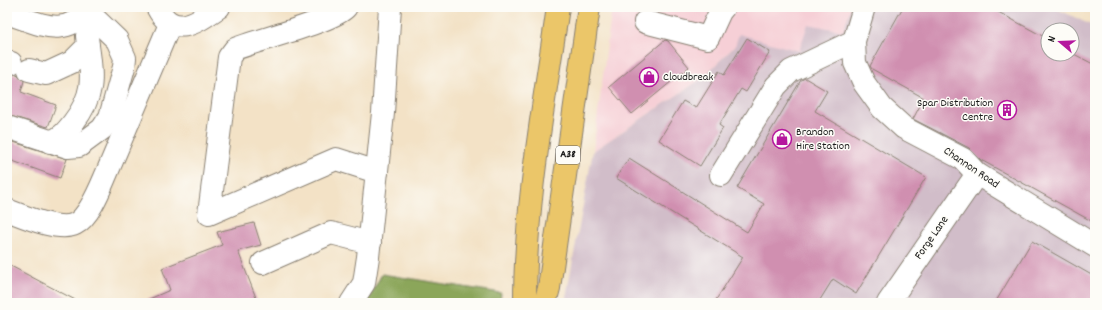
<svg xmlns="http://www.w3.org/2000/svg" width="1102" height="310" viewBox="0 0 1102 310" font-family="Dekko,sans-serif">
<rect width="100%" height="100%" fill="#fdfcf7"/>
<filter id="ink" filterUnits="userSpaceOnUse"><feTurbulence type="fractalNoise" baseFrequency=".025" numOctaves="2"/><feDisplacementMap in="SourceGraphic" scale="8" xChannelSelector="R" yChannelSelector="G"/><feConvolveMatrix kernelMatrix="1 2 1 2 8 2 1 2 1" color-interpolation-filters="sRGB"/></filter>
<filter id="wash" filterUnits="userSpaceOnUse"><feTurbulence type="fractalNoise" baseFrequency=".012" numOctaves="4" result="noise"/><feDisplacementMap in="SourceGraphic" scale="16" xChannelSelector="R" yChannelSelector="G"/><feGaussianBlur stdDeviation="0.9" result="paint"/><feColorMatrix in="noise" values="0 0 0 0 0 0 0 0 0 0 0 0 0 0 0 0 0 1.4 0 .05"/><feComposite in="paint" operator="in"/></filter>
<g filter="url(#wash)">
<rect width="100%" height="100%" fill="#f3e2c6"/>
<!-- built -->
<polygon fill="#f6cfd6" points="612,7 851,7 843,32 799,52 735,46 700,80 593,151"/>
<!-- industrial -->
<path fill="#d1bdc9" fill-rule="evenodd" d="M851,7H1053L1095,27V303H565L593,151L700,80L735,46L739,34L799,51L808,24L843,31ZM1048,30H1072V54H1048Z"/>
<!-- forest -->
<polygon fill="#8ba65a" stroke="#54613b" points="382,274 501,293 500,303 366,303"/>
<g id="blocks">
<!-- building -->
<g fill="#d08fb0">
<polygon points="903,7 989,7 1048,39 1048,54 1072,53 1095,65 1095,223 981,160 969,148 913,119 924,98 872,69 870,66"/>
<polygon points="747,38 770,52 746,92 741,89 719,125 723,128 700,166 659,140 683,101 696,108 719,71 724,75"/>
<polygon points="665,40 668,41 689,67 632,114 609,87"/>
<polygon points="17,74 24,81 21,92 56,105 48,127 7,115 7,75"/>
<polygon points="805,78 827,91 815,111 926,177 856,294 833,279 818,303 714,303 743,257 616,178 629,158 747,232 764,204 737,188 801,80"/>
<polygon points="7,140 67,159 60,178 7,159"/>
<polygon points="254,223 261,245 238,251 258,303 140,303 170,290 162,268 222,245 217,232"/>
<polygon points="1032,241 1095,277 1095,303 995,303"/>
<polygon points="7,264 81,303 7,303"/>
</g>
</g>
</g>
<g filter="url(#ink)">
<use href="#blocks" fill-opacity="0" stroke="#887f71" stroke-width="1"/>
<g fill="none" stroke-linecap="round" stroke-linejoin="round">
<!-- minor casing -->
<g stroke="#887f71" stroke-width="24">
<g id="minor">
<path d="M157,7C174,40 197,22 219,7"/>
<path d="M346,7C335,21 257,40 235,49L229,57L209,214L336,159L377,172"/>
<polyline points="864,7 854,41 855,63 864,83 882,108 904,128 963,159 977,174 1095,246"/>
<path d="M7,13C41,24 64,40 92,7"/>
<polyline points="645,22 708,38 720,12 724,7"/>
<polyline points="7,62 11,63"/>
<polyline points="29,70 46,74 72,62 88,46 87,36"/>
<polyline points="7,127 68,147 79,146 102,129 110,117 124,67 125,58 117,40 88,12"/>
<path d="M50,142C61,138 66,132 73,123C94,96 93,78 88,46"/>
<polyline points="721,175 776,86 791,71 854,41"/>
<path d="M7,210C23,216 59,232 75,224C89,217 100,189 106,175L170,24"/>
<polyline points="263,263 331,233 370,243"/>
<polyline points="351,303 364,283 368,257 383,113 390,7"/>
<polyline points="888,303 977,174"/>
</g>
</g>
<!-- highway casing -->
<g stroke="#887f71" stroke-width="24">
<g id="highway">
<path d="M525,303C525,204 544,105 558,7"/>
<polyline points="545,303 549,288 589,7"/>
</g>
</g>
<!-- minor -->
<use href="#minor" stroke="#fff" stroke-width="22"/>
<!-- highway -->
<use href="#highway" stroke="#ebc669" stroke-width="22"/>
</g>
</g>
<!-- icons -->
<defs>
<g id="shop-ring" transform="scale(1)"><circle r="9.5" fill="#fdfcf7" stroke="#b5179e" stroke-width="1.5"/><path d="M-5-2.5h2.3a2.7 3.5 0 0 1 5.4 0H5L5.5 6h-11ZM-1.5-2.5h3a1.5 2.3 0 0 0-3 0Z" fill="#b5179e"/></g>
<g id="building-ring" transform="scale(1)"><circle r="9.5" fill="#fdfcf7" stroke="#b5179e" stroke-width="1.5"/><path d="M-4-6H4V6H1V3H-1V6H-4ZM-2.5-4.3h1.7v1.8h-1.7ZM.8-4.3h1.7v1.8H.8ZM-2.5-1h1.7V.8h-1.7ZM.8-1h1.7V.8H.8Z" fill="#b5179e"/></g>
</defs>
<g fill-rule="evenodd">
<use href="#shop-ring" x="649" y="77"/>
<use href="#building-ring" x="1007" y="110"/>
<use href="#shop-ring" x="782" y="139"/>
</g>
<g text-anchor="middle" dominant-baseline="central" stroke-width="3" stroke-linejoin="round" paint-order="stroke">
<!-- shield labels -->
<rect fill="#fdfcf7" stroke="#605f5e" stroke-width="1" x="556" y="146" width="24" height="18" rx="3"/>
<g font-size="11" font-weight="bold" fill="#1c1c1c">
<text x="568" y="155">A38</text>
</g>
<!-- poi labels -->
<g font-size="12" fill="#1c1c1c" stroke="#fdfcf7" text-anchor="start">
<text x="663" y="77">Cloudbreak</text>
<text x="993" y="103" text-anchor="end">Spar Distribution<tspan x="993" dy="14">Centre</tspan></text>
<text x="796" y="132">Brandon<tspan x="796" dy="14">Hire Station</tspan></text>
</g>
<!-- street labels -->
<g font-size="12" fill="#1c1c1c" stroke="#fdfcf7">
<text transform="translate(971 168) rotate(34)">Channon Road</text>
<text transform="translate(932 238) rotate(-55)">Forge Lane</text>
</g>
</g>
<!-- margin -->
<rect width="1102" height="310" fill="none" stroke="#fdfcf7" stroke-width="24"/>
<!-- north arrow -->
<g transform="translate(1060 42) rotate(289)"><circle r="19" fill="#fdfcf7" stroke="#a3a29f"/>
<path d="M0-3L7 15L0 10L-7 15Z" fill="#b5179e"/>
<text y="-6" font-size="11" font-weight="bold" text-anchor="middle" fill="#1c1c1c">N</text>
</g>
</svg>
